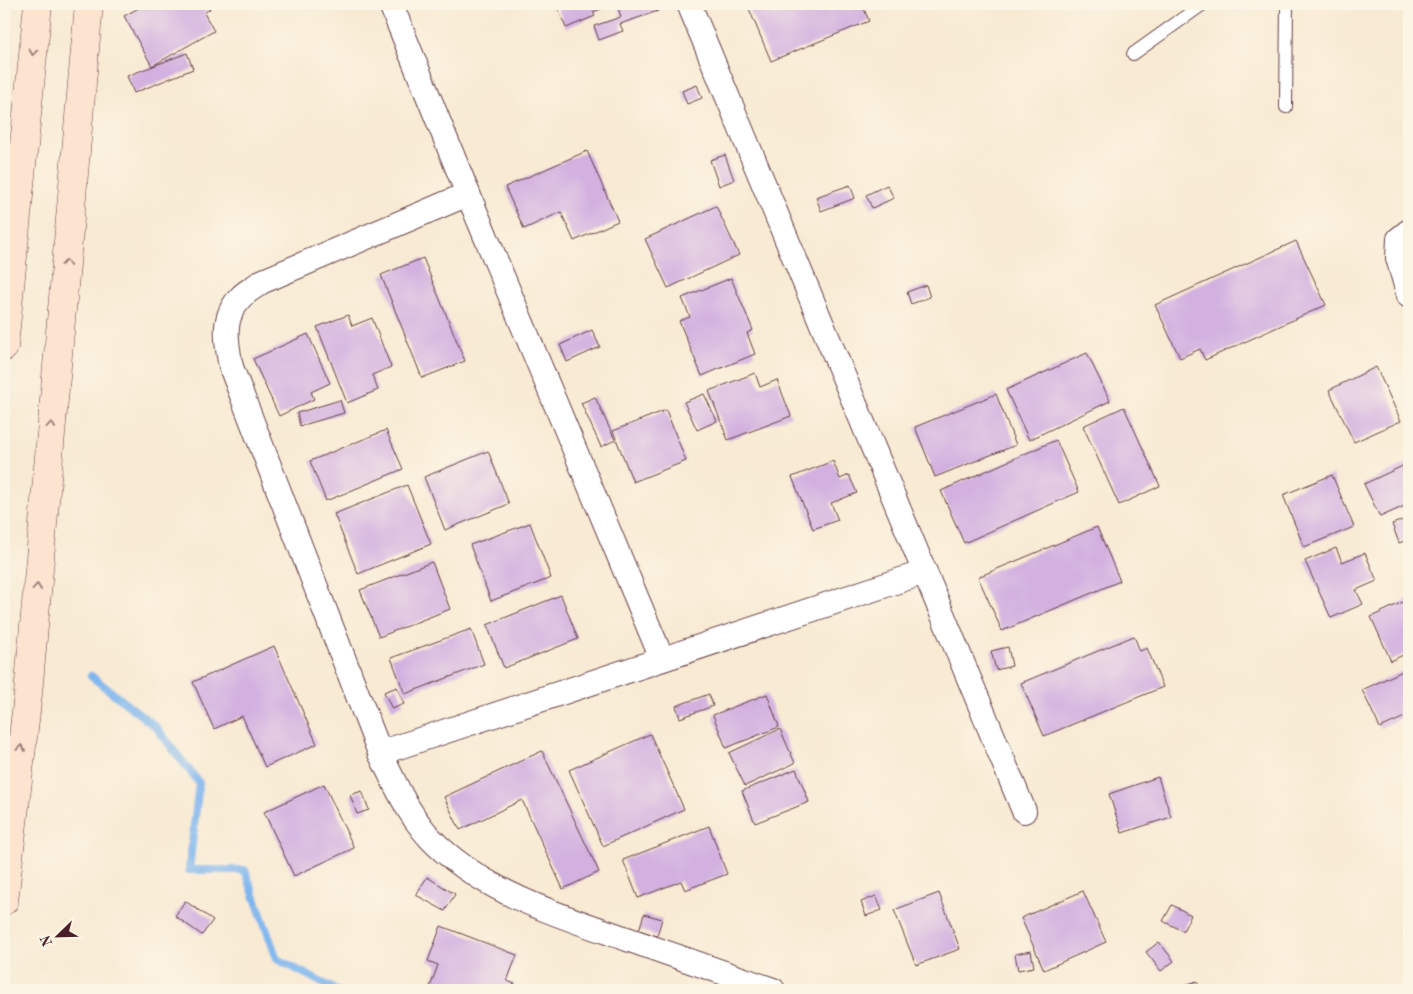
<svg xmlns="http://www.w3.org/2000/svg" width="1413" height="994" viewBox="0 0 1413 994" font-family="'Old Standard TT',serif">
<rect width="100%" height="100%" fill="#fcf5e5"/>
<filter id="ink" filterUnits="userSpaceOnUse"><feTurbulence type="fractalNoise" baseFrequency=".02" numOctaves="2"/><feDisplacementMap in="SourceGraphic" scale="10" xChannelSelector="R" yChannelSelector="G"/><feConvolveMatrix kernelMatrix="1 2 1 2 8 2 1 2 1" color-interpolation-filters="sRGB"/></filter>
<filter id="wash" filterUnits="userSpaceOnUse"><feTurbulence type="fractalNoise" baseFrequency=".0096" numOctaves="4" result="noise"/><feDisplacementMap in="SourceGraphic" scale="20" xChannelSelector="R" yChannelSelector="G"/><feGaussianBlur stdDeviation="1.12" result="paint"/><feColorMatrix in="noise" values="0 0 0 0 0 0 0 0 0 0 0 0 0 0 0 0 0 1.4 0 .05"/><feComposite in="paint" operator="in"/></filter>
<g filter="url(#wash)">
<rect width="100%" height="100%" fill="#f8ead3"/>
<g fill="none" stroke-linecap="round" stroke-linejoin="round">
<!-- stream -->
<polyline stroke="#7fb6ee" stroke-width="8" points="91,676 156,727 199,783 189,870 245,870 277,959 336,990"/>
</g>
<g id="blocks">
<!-- building -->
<g fill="#d2b0e0">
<polygon points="146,4 182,4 184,8 192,4 207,4 210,9 204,13 214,31 152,66 124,16"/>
<polygon points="556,4 615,4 593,12 595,16 566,28"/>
<polygon points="620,4 655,4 658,11 620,24 623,31 599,40 594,26 621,17 617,5"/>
<polygon points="747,4 862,4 869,21 771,61"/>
<polygon points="187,53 193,69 134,93 127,76"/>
<polygon points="697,85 702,98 687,104 682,91"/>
<polygon points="587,151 618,221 574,241 561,212 524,229 505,187"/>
<polygon points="725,155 734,180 719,186 710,160"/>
<polygon points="850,185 855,198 821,211 816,197"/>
<polygon points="887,185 894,198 872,208 866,195"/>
<polygon points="716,206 739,255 668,288 645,239"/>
<polygon points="1296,241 1326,305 1205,360 1200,349 1180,358 1155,305"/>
<polygon points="423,258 465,361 422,378 381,275"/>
<polygon points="731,278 753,330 747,333 755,354 702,376 679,321 690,317 682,298"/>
<polygon points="926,285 930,297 911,304 907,292"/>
<polygon points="348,315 352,326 372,318 391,367 372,375 378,390 347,403 317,327"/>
<polygon points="592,330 600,347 567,362 560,345"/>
<polygon points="308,334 330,383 311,392 314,399 279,416 253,359"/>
<polygon points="1087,353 1110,401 1029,440 1006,390"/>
<polygon points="1376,367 1401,421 1354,442 1329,390"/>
<polygon points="755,373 760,387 777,380 791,416 728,440 709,391"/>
<polygon points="704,394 717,421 697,430 684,402"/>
<polygon points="996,394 1016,445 935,477 915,427"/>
<polygon points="595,397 615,440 601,447 581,403"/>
<polygon points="340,400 344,413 300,426 297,413"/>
<polygon points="1124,407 1160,486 1119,505 1083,426"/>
<polygon points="666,410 686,461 633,482 613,431"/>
<polygon points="386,430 403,469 326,501 310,461"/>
<polygon points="1056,440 1079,492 964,543 941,491"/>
<polygon points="488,451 509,504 445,530 424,477"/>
<polygon points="833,461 840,479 849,475 857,493 831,503 838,520 813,529 792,477"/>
<polygon points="1409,463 1409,504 1380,517 1364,484"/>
<polygon points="1332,475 1354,527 1304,547 1283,495"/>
<polygon points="407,485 431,544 358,574 334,514"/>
<polygon points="1409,518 1409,539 1399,543 1392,524"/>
<polygon points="530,523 551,578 491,601 470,545"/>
<polygon points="1097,527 1120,581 1002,631 978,577"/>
<polygon points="1336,548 1342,562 1365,553 1377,581 1356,590 1363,604 1331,618 1305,561"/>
<polygon points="432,562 450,609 379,637 360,590"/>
<polygon points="561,595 578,639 504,668 487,625"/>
<polygon points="1409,599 1409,652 1391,661 1371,617"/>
<polygon points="471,629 484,664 405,694 391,658"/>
<polygon points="1134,636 1140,651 1147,648 1163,687 1044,736 1021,683"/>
<polygon points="274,646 317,744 265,767 242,716 214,729 193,682"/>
<polygon points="1008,647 1012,666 996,670 991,651"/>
<polygon points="1409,668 1409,715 1380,728 1362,690"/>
<polygon points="397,687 404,704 392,709 384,692"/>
<polygon points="709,694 713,706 680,718 676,706"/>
<polygon points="767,694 779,727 726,748 713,715"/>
<polygon points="780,729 795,763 745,786 729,753"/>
<polygon points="650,734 684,809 603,846 569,770"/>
<polygon points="542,751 599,872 563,889 522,800 460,830 444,797"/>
<polygon points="796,769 809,802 755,823 742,791"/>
<polygon points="1158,777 1171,817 1122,833 1109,794"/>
<polygon points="324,784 354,848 294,876 264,812"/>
<polygon points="362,791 369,810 357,814 350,795"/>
<polygon points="709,826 727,874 685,890 681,881 638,898 623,860"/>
<polygon points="427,877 455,894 445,911 416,895"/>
<polygon points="1083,891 1106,942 1044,970 1021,918"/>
<polygon points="939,893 960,949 916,965 894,910"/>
<polygon points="876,896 882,910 866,916 861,902"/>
<polygon points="185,901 213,920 202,935 175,916"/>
<polygon points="1172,905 1191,915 1183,931 1163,921"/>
<polygon points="644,914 662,919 657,936 639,930"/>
<polygon points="441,926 517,955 507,981 515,984 513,990 429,990 438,965 428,961"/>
<polygon points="1159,942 1174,961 1161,971 1146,952"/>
<polygon points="1031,951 1034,967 1018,970 1015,954"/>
<polygon points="1197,981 1200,990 1172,990"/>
</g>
</g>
</g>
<g filter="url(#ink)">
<use href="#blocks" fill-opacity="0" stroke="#643d44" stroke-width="1"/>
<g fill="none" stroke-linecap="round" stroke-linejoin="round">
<!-- lane casing -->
<g stroke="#643d44" stroke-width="14">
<g id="lane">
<polyline points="1133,54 1203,4"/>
<polyline points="1286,107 1287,4"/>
</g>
</g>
<!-- street casing -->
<g stroke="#643d44" stroke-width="26">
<g id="street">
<polyline points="689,4 1024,811"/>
<polyline points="392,7 468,194 662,659"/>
<path d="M468,194L261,282C255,287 247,291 242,296C221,316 226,341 231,367L380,753C396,786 411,821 438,846C491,895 561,916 627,939C676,956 725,973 773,990"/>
<polyline points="1409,231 1399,239 1398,258 1409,296"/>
<polyline points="380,753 925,572"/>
</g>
</g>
<!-- secondary casing -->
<g stroke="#643d44" stroke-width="29">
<g id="secondary">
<polyline points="4,347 38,4"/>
<polyline points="4,901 28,694 89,4"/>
</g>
</g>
<!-- lane -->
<use href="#lane" stroke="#fff" stroke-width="12"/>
<!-- street -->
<use href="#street" stroke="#fff" stroke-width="24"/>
<!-- secondary -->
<use href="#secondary" stroke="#fde4d1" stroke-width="28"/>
</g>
<!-- one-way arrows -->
<defs><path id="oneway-chevron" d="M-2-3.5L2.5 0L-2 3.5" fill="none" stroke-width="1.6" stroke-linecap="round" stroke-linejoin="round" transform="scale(1.25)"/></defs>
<g stroke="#a4827e">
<use href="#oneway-chevron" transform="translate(33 52) rotate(96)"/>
<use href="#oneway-chevron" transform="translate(66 263) rotate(-85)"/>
<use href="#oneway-chevron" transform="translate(51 425) rotate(-85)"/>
<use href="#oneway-chevron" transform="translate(37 587) rotate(-85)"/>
<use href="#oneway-chevron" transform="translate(21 748) rotate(-83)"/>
</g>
</g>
<!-- margin -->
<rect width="1413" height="994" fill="none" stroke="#fcf5e5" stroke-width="20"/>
<!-- north arrow -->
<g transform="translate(58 936) rotate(247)" stroke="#fcf5e5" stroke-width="4" paint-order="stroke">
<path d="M0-4L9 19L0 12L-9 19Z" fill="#4a1f2b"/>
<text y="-8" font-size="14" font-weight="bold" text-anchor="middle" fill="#4a1f2b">N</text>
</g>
</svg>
